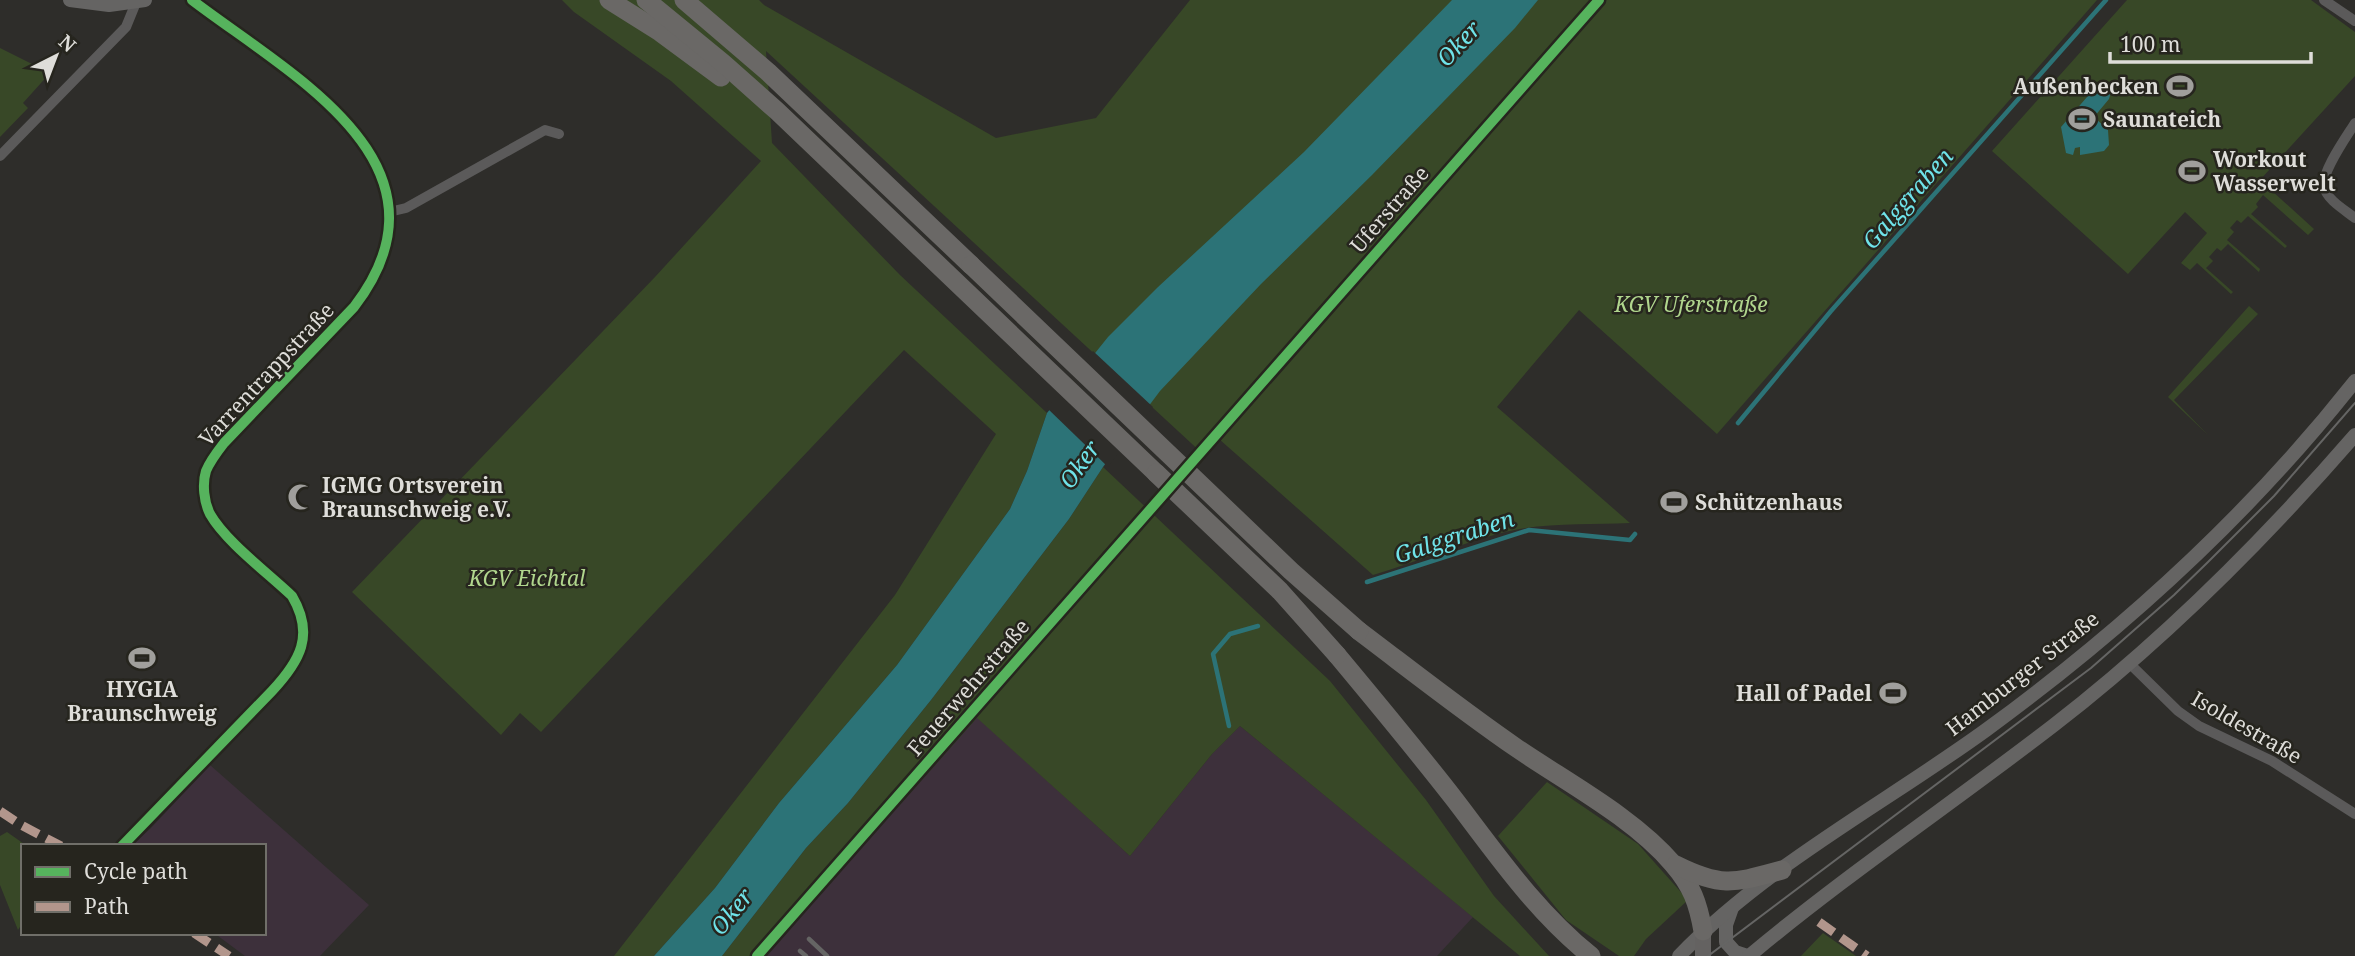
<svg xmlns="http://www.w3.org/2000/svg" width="2355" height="956" viewBox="0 0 2355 956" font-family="'Noto Serif',serif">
<rect width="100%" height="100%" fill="#2e2d2a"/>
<!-- industrial -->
<g fill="#3d303b">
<polygon points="977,717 1130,856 1212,754 1240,726 1473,917 1437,956 765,956"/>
<polygon points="210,765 369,905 320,956 245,956 214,933 264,933 264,846 131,846 150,829"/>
</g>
<!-- green -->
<g fill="#384827">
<path d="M562,0H759L764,5L996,138L1096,118L1190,0H2097L1717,434L1579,310L1497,407L1630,523C1588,525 1542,522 1501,533C1459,544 1416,562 1373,575L1219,439L1204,455L766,51L772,143L900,275L1047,413L1027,471L1010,509L897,665L779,803L715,888L654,956H614L895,595L996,434L904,350L541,732L520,713L501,735L352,592L655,277L761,161L671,81L574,12Z"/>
<polygon points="2127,0 2311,0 2355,32 2355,76 2260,180 2314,229 2308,235 2263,195 2256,204 2258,207 2251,214 2287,246 2285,248 2248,216 2241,223 2237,220 2230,228 2234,232 2227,240 2260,269 2259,272 2228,244 2221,251 2217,248 2209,257 2213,261 2206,268 2233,292 2231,294 2197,263 2190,270 2181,263 2207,233 2185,212 2128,274 1992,151"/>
<polygon points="0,48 50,73 23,103 28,108 0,137"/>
<polygon points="2249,306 2258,314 2174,400 2208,435 2168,397"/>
<polygon points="1103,467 1330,681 1426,800 1494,896 1549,956 1520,956 1240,726 1212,754 1130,856 977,718 765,956 722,956 806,848 848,803 931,700 1069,519"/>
<polygon points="1547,782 1638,844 1688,900 1646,939 1634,956 1619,956 1566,920 1498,836"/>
<polygon points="7,832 27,846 23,846 23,922 18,930 0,885 0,836"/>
<polygon points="1823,933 1856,956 1801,956"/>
</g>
<!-- water -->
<g fill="#2c7377">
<polygon points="1452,0 1538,0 1515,28 1372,175 1261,284 1160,391 1103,467 1069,519 931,700 848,803 806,848 722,956 654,956 715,888 779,803 897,665 1010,509 1027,471 1047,413 1108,337 1158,287 1304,152"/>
<polygon points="2100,82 2111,92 2109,99 2094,117 2108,130 2109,145 2104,151 2080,155 2080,147 2075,148 2073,155 2066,153 2061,127"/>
</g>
<!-- pier -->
<polygon fill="#2e2d2a" points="1093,351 1153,407 1108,467 1047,408"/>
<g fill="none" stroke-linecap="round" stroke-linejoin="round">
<!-- stream -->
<g stroke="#2c7377" stroke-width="4.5">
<polyline points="1738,423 1831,311 2106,0"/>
<polyline points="1367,582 1529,530 1630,540 1635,534"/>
<polyline points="1229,726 1213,654 1230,634 1258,626"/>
</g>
<!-- minor -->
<g stroke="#5b5a5a" stroke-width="10">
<polyline points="2324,0 2355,21"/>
<path d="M2355,123C2347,136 2321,172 2324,187C2327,200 2345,210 2355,218"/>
<polyline points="0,156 126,27 137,0"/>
<polyline points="389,212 406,208 545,130 559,134"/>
<polyline points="2129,663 2178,711 2199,726 2272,761 2355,814"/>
<path d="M122,846L272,691C300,661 315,635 292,596C268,573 226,542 210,514C204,502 202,484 206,471C210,461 217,452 224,443L354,307C464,164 290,75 192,0"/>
<polyline points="757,956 1599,0"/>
</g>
<!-- secondary -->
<g stroke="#656463" stroke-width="14">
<polyline points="70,0 109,5 145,0"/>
<polyline points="1732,908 1726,925 1726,942 1735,952 1747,956"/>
<path d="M1679,956C1767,865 1884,804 1986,730C2123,630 2250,514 2355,381"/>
<path d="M1749,956C1847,874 1953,803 2054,725C2164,640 2264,540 2355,435"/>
</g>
<!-- primary -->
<polyline stroke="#646261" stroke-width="16" points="1703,956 1703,931"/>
<!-- motorway -->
<g stroke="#6a6866" stroke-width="19">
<polyline points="609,0 660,32 721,77"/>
<polyline points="646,0 723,63 777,111 1156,473"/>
<polyline points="684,0 768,72 971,265"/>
<path d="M1359,631C1412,671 1464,712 1518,749C1568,783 1634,818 1673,864C1692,886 1698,903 1703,931"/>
<path d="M1337,655C1377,703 1417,751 1455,800C1497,855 1536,912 1591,956"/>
<path d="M1676,865C1722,888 1734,883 1782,870"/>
</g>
<!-- tram -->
<polyline stroke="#656564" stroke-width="2" points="1708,956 2091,668 2174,595 2208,562 2274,496 2355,403"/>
<!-- rail -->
<g stroke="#656564" stroke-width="4.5">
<polyline points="809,939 827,956"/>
<polyline points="800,951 806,956"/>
</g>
<!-- motorway-bridge -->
<g stroke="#6a6866" stroke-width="19">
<polyline points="971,265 1291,571 1359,631"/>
<polyline points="1156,473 1280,591 1337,655"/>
</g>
<!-- quiet -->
<g stroke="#b2968c" stroke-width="9" stroke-dasharray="18 9" stroke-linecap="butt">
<polyline points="0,811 21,825 61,846"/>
<polyline points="1819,922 1867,956"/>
<polyline points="194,933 229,956"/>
</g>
<!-- cycleway casing -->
<g stroke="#26251e" stroke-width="15">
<g id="cycleway">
<path d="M122,846L272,691C300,661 315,635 292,596C268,573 226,542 210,514C204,502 202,484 206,471C210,461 217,452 224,443L354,307C464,164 290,75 192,0"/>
<polyline points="757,956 1599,0"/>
</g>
</g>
<!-- cycleway -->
<use href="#cycleway" stroke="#56b35d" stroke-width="10"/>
</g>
<!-- icons -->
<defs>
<g id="stadium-bare" transform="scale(2.1)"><path d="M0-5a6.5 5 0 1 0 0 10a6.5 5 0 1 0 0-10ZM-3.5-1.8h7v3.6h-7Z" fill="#a09f9c" stroke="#26251e" stroke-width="2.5" paint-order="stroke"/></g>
<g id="mosque-bare" transform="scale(2.1)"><path d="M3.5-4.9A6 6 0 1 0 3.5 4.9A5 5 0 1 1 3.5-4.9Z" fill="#a09f9c" stroke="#26251e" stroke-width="2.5" paint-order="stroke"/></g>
</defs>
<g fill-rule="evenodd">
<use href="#stadium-bare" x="2180" y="86"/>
<use href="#stadium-bare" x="2082" y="119"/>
<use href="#stadium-bare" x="2192" y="171"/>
<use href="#mosque-bare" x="301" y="497"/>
<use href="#stadium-bare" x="1674" y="502"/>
<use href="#stadium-bare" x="142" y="658"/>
<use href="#stadium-bare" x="1893" y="693"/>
</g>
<g text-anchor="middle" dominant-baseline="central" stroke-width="5" stroke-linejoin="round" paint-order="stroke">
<!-- poi labels -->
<g font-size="21" font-weight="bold" fill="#deddd9" stroke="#26251e" text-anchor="start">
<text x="2159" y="86" text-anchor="end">Außenbecken</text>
<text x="2103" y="119">Saunateich</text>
<text x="2213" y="159">Workout<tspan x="2213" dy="24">Wasserwelt</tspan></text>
<text x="322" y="485">IGMG Ortsverein<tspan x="322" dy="24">Braunschweig e.V.</tspan></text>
<text x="1695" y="502">Schützenhaus</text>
<text x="142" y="689" text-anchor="middle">HYGIA<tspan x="142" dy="24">Braunschweig</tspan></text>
<text x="1872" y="693" text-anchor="end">Hall of Padel</text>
</g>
<!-- street labels -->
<g font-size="21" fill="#deddd9" stroke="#26251e">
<text transform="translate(1389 209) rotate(-49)">Uferstraße</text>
<text transform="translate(266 374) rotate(-47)">Varrentrappstraße</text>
<text transform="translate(2022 673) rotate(-38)">Hamburger Straße</text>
<text transform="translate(968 687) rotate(-49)">Feuerwehrstraße</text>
<text transform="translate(2247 727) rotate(30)">Isoldestraße</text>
</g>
<!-- park labels -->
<g font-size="21" font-style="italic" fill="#b0d68d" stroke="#26251e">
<text x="1691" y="304">KGV Uferstraße</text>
<text x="527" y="578">KGV Eichtal</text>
</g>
<!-- water labels -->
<g font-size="23" font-style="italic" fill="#6fe3e9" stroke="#26251e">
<text transform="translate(1458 43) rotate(-47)">Oker</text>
<text transform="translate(1907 198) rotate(-49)">Galggraben</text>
<text transform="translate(1079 464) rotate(-55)">Oker</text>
<text transform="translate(1454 536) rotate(-18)">Galggraben</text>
<text transform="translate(731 911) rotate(-51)">Oker</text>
</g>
</g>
<!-- legend -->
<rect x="21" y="844" width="245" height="91" fill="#26251e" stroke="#706f69" stroke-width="2"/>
<rect x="35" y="867" width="35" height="10" fill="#56b35d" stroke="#706f69" stroke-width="2"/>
<text x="84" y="879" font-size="21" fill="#deddd9">Cycle path</text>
<rect x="35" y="902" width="35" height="10" fill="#b2968c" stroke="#706f69" stroke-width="2"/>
<text x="84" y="914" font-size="21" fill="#deddd9">Path</text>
<!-- north arrow -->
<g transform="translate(56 56) rotate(42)" stroke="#26251e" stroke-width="5" paint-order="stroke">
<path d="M0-5L12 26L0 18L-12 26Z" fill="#deddd9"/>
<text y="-10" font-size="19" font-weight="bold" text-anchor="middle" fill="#deddd9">N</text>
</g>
<!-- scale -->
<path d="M2110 52v10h201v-10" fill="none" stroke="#deddd9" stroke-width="3.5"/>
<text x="2120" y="52" font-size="21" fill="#deddd9" stroke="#26251e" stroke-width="5" paint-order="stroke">100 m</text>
</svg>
